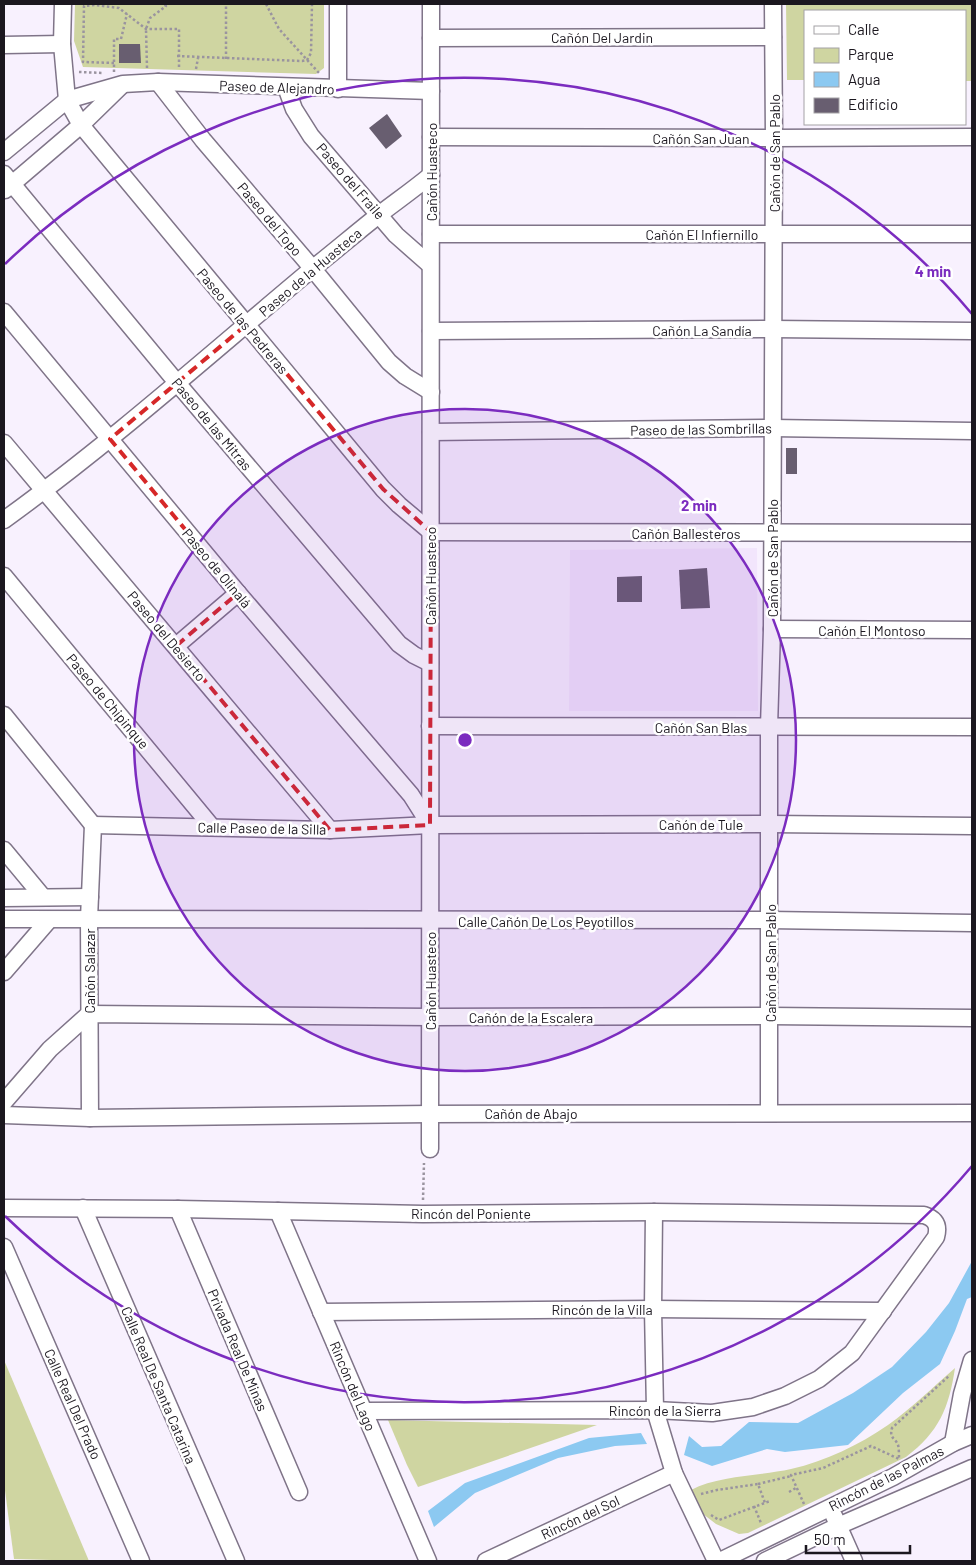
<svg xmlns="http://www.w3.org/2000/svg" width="976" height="1565" viewBox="0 0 976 1565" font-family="Barlow,sans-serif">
<rect width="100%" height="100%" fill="#f8f1fe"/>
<!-- built -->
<polygon fill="#f2e5fc" points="757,548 758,711 569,711 570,550"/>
<!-- green -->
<g fill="#cfd5a1">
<polygon points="75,4 324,4 324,68 316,74 83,67 74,41"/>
<polygon points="786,4 972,4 972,81 965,81 965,11 805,11 805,80 787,80"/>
<polygon points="4,1360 89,1561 14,1559 4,1483"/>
<path d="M955,1368C949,1408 939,1432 906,1457L748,1533L739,1534L716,1524L703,1514L691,1490C719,1475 760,1476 791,1469C826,1461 859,1445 888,1425C912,1408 933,1387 955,1368Z"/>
<polygon points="388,1420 597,1425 418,1487 407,1465"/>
</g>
<!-- water -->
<g fill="#8cc9f1">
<polygon points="972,1261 972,1297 967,1299 955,1331 940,1364 903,1393 848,1445 785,1452 767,1449 712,1466 684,1455 689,1436 702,1447 721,1446 749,1422 798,1423 853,1393 892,1367 926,1332 949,1303"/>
<polygon points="641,1433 647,1444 615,1446 558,1458 475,1493 434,1527 428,1511 465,1483 589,1438"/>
</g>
<!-- building -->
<g fill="#685e70">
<polygon points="119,44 140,44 141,63 119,63"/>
<polygon points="387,114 402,136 386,149 369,128"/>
<rect x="786" y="448" width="11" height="26"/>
<polygon points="707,568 710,608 681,609 679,570"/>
<polygon points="642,576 642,602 617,602 617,577"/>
</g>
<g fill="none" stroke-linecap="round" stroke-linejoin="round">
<!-- minor casing -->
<g stroke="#7f7488" stroke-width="19">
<g id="minor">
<polyline points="63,4 62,44 67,100 81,125 383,489 399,505 431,532 972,533"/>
<polyline points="338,4 338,89"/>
<polyline points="431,38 773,37"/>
<polyline points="4,45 62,44"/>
<polyline points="158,82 203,140 313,269 389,362 405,376 431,392"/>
<polyline points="286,87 294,109 311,136 396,235 430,265"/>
<polyline points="431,137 774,138 972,137"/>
<polyline points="4,152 67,100 123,84 158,82 431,91"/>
<polyline points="4,174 178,384 399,644 414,655 430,663"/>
<polyline points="5,190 81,125 121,86"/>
<polyline points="431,234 972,234"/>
<polyline points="4,312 238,593 411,795 430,825"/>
<polyline points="431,331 773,329 972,331"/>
<polyline points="431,432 772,428 972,431"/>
<polyline points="4,443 330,830"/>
<path d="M4,520C112,442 210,354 312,269C335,251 357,232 380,214C397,201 414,189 431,175"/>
<polyline points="4,576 212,827"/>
<polyline points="772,629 972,630"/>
<polyline points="176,646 238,593"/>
<polyline points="4,715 93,825"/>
<polyline points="430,726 972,727"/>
<polyline points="93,825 330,830 430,825 770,824 972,826"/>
<polyline points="4,850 43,897"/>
<polyline points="4,898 90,897"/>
<polyline points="4,919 769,920 972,923"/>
<polyline points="4,972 49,920"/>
<polyline points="4,1102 50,1049 89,1014 430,1017 770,1016 972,1018"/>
<polyline points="769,1113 769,727 772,629 774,138 773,4"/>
<polyline points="4,1115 90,1118 430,1114 972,1113"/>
<polyline points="90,1118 89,919 93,825"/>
<polyline points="430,1149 431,4"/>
<path d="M4,1208L178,1209L423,1214L654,1212L924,1215C936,1219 939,1226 936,1237L852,1353L819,1379L785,1396L753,1407L712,1413L655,1410L364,1411"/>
<polyline points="83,1208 236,1561"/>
<polyline points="178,1209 299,1492"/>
<polyline points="278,1211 428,1561"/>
<polyline points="654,1212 653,1309 655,1410 674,1473 716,1561"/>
<polyline points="4,1247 141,1561"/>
<polyline points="321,1312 653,1309 883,1311"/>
<polyline points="953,1443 962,1394 972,1360"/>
<polyline points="834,1516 854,1561"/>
<polyline points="486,1561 674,1473"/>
<polyline points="720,1561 893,1477 953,1443 972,1435"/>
<polyline points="765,1561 838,1526 972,1468"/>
</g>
</g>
<!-- path -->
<g stroke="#9a949f" stroke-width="2.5" stroke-dasharray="2.5 2.5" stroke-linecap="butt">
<polyline points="266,4 279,29 319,73"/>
<polyline points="177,56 302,61 307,60 311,53 312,4"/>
<polyline points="226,59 226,4"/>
<polyline points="114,63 83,62 84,6 95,5 119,8 146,29 179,29 179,68"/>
<polyline points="147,68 146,29 150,18 166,6 164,4"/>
<polyline points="196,69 198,58"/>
<polyline points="79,72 104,73"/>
<polyline points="114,72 114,39 121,39 127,14"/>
<polyline points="423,1200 424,1163"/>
<polyline points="758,1484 791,1476"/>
<polyline points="789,1492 796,1488"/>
<polyline points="701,1494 717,1490 758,1484 765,1503"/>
<path d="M804,1504L791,1475L823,1468L871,1446L899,1459C899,1455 899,1448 898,1445C895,1437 889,1439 892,1428L950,1375"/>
<polyline points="754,1506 761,1523"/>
<polyline points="711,1515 719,1520 770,1501"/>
</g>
<!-- minor -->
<use href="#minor" stroke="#fff" stroke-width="16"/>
</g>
<!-- marked area -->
<path fill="none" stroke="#d62828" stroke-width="4" stroke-dasharray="10 6" stroke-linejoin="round" d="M246,325L383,489L431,532L430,825L330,830L176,646L238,593L110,439Z"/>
<!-- distance rings -->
<circle cx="465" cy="740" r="331" fill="#7b2cbf" fill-opacity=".12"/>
<g fill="none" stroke="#7b2cbf" stroke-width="2.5">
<circle cx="465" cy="740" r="331"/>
<path d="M972 1166A662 662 0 0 1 5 1216M5 264A662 662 0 0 1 972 314"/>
</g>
<g text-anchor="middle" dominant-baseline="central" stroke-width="5" stroke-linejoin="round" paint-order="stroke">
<!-- street labels -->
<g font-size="14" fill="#1b171f" stroke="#fff">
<text x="602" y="37">Cañón Del Jardin</text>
<text transform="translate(277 87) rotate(2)">Paseo de Alejandro</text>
<text x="701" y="138">Cañón San Juan</text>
<text transform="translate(774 153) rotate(-90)">Cañón de San Pablo</text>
<text transform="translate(431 172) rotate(-90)">Cañón Huasteco</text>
<text transform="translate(351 181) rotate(49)">Paseo del Fraile</text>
<text transform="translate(270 219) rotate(50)">Paseo del Topo</text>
<text x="702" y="234">Cañón El Infiernillo</text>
<text transform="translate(310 272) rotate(-40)">Paseo de la Huasteca</text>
<text transform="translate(243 321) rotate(50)">Paseo de las Pedreras</text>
<text x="702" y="330">Cañón La Sandía</text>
<text transform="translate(212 424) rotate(50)">Paseo de las Mitras</text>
<text transform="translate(701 429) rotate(-1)">Paseo de las Sombrillas</text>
<text x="686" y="533">Cañón Ballesteros</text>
<text transform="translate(772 558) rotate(-90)">Cañón de San Pablo</text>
<text transform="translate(217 568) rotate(50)">Paseo de Olinalá</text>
<text transform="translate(430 576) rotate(-90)">Cañón Huasteco</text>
<text x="872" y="630">Cañón El Montoso</text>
<text transform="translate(167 636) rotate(50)">Paseo del Desierto</text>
<text transform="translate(108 701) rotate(50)">Paseo de Chipinque</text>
<text x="701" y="727">Cañón San Blas</text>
<text x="701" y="824">Cañón de Tule</text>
<text transform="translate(262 828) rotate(1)">Calle Paseo de la Silla</text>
<text x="546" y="921">Calle Cañón De Los Peyotillos</text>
<text transform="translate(770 963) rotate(-90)">Cañón de San Pablo</text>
<text transform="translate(89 971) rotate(-90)">Cañón Salazar</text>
<text transform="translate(430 981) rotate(-90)">Cañón Huasteco</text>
<text x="531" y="1017">Cañón de la Escalera</text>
<text x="531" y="1113">Cañón de Abajo</text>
<text x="471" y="1213">Rincón del Poniente</text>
<text x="602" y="1309">Rincón de la Villa</text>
<text transform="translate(238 1350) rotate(67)">Privada Real De Minas</text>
<text transform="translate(159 1385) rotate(67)">Calle Real De Santa Catarina</text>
<text transform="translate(353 1386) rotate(67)">Rincón del Lago</text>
<text transform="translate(73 1404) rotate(66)">Calle Real Del Prado</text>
<text x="665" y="1410">Rincón de la Sierra</text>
<text transform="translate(886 1478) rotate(-27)">Rincón de las Palmas</text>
<text transform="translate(580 1517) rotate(-25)">Rincón del Sol</text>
</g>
</g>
<circle cx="465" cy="740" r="8" fill="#7b2cbf" stroke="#fff" stroke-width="2.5"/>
<g font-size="15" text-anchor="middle" font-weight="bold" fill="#7b2cbf" stroke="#fff" stroke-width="5" stroke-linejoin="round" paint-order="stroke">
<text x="933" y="277">4 min</text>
<text x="699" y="511">2 min</text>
</g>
<!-- border -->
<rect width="976" height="1565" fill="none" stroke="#1b171f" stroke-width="10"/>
<!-- legend -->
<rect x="804" y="10" width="162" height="115" fill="#ffffff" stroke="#a4a2a5"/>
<rect x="814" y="26" width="25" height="8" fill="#ffffff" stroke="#a4a2a5"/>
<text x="848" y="35" font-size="15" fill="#1b171f">Calle</text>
<rect x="814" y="48" width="25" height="15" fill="#cfd5a1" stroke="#a4a2a5"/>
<text x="848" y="60" font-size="15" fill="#1b171f">Parque</text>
<rect x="814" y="72" width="25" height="15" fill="#8cc9f1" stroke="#a4a2a5"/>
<text x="848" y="85" font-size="15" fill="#1b171f">Agua</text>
<rect x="814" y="98" width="25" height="15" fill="#685e70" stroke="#a4a2a5"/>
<text x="848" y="110" font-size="15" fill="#1b171f">Edificio</text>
<!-- scale -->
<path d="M806 1545v8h104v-8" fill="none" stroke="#1b171f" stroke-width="2.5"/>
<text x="814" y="1545" font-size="15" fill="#1b171f" stroke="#ffffff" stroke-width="4" paint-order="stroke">50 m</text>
</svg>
